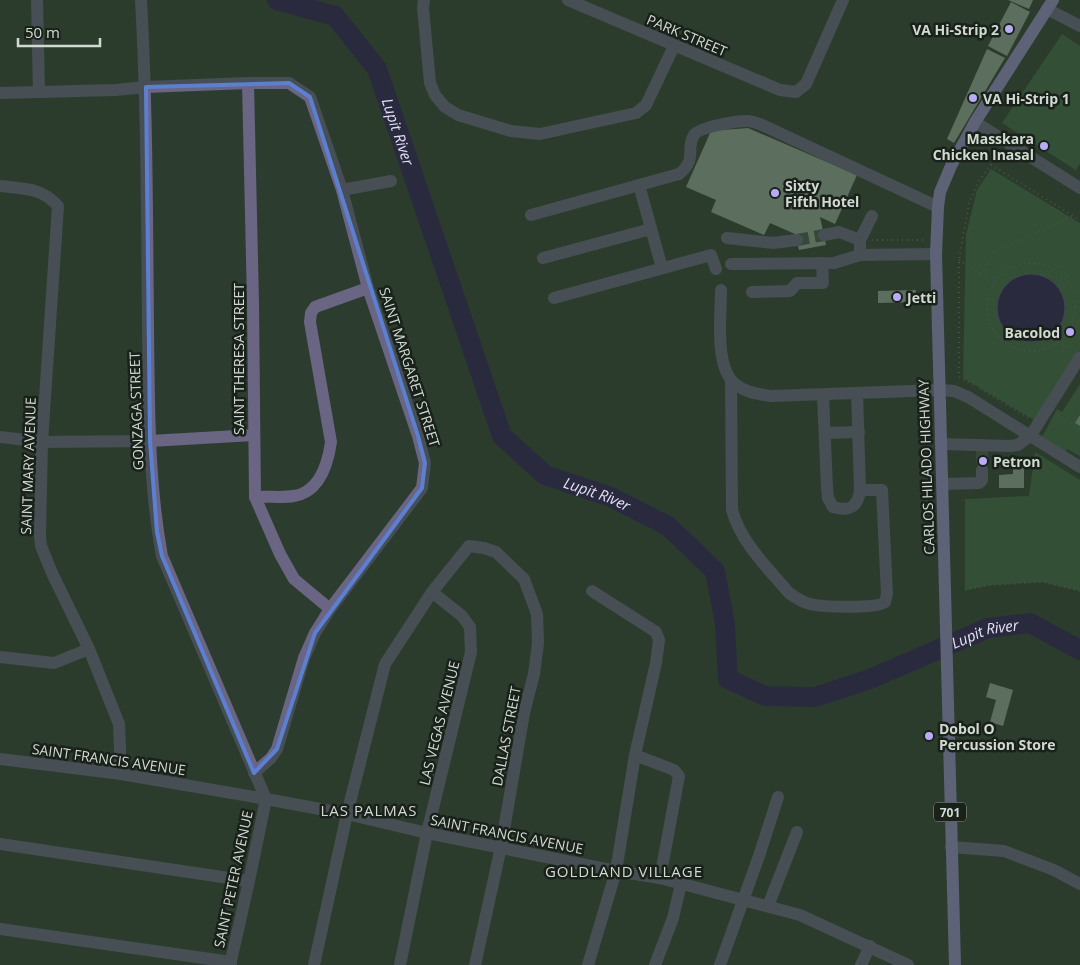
<svg xmlns="http://www.w3.org/2000/svg" width="1080" height="965" viewBox="0 0 1080 965" font-family="'Open Sans',sans-serif">
<rect width="100%" height="100%" fill="#2c3c2e"/>
<!-- green -->
<g fill="#3c6642">
<polygon points="1062,34 1080,46 1080,163 1076,170 1002,123"/>
<polygon points="991,169 1080,223 1080,349 1034,420 963,378 966,235 977,190"/>
<polygon points="1080,384 1080,415 1075,423 1080,426 1080,456 1067,449 1064,454 1041,439 1057,409 1062,412"/>
<polygon points="1035,452 1080,480 1080,591 1043,582 991,585 965,590 965,499 1029,496"/>
</g>
<!-- water -->
<circle fill="#291655" stroke="#5b517a" cx="1031" cy="308" r="34"/>
<g fill="none" stroke-linecap="round" stroke-linejoin="round">
<!-- river -->
<path stroke="#291655" stroke-width="20" id="s1" d="M277,0L335,16L377,69L502,436L545,475L611,497L668,526L715,571L725,624L728,679L765,696L815,697L870,679L988,628L1030,623L1080,650"/>
</g>
<!-- building -->
<g fill="#97aa99">
<polygon points="1008,0 1033,0 1029,9"/>
<polygon points="1011,2 1030,12 1007,56 988,46"/>
<polygon points="987,49 1005,58 954,143 947,139"/>
<polygon points="748,128 857,175 835,224 820,217 826,245 799,250 795,234 770,223 764,235 711,212 716,200 686,187 711,131"/>
<polygon points="916,290 916,302 878,303 878,291"/>
<polygon points="1080,415 1080,426 1075,423"/>
<polygon points="1024,463 1024,488 999,488 999,475 1013,474 1013,464"/>
<polygon points="990,683 1013,690 1003,726 990,722 996,700 986,697"/>
</g>
<g fill="none" stroke-linecap="round" stroke-linejoin="round">
<!-- minor-tunnel -->
<g stroke="#455446" stroke-width="12" stroke-dasharray="12 6" stroke-linecap="butt">
<polyline points="797,240 824,235"/>
<polyline points="982,451 982,470"/>
</g>
<!-- path -->
<g stroke="#637165" stroke-width="2" stroke-dasharray="1 4" stroke-linecap="butt">
<polyline points="872,240 925,240"/>
<polyline points="959,260 993,283"/>
<circle cx="1031" cy="307" r="44"/>
<polyline points="981,274 994,252 1073,216"/>
<polyline points="1073,319 1080,323"/>
<polyline points="1058,342 1071,349"/>
<polyline points="973,385 959,377 959,260 969,203 979,181 991,165 1080,220"/>
<polyline points="980,389 1029,418"/>
<polyline points="1058,415 1080,429"/>
<polyline points="965,590 991,585 1043,582 1080,591"/>
</g>
<!-- minor -->
<g stroke="#696583" stroke-width="12">
<polyline points="37,0 39,92"/>
<path d="M141,0C147,109 147,217 148,326C149,402 148,480 162,556L266,799"/>
<polyline points="424,0 423,8 430,83 435,95 445,107 458,115 511,131 540,134 636,113 646,105 674,46"/>
<polyline points="568,0 780,90 796,92 806,84 843,0"/>
<polyline points="1047,9 1080,26"/>
<polyline points="248,83 253,303 255,497 280,554 294,579 330,609"/>
<polyline points="0,93 115,90 146,87 248,83 289,83 310,97 342,190 368,288 418,436 425,463 422,488 330,609 315,633 304,658 277,749 271,758 254,773"/>
<polyline points="975,122 1080,188"/>
<polyline points="639,185 662,268"/>
<path d="M0,186C24,189 41,187 58,206L42,442L40,536L41,546L52,573L89,649L119,724L121,774"/>
<polyline points="342,190 391,181"/>
<path d="M531,215L679,174C698,159 685,149 694,135C699,127 737,121 747,121C752,121 757,123 762,125L938,207"/>
<polyline points="824,235 839,232 860,240"/>
<polyline points="727,238 773,243 797,240"/>
<polyline points="860,255 860,240 872,216"/>
<polyline points="543,258 651,229"/>
<polyline points="731,264 834,263 860,255 936,254"/>
<path d="M721,290C721,314 715,362 732,381C742,392 757,394 771,396L939,390L954,391L968,397L1080,467"/>
<polyline points="752,292 790,291 797,283 823,283 822,263"/>
<polyline points="554,298 711,255 716,269"/>
<path d="M731,380L732,510C741,543 768,568 789,593C796,598 802,602 810,604C822,607 877,609 885,602L887,594L882,490H860"/>
<path d="M823,395L827,488L828,498L833,507C849,512 858,507 860,490L857,393"/>
<polyline points="825,433 859,432"/>
<polyline points="0,437 42,442 150,441 254,435"/>
<polyline points="941,444 1010,446 1018,445 1031,435 1080,357"/>
<polyline points="942,484 979,483 982,480 982,470"/>
<path d="M255,497C268,496 282,498 294,496C320,492 328,463 331,442L310,322L311,313L315,307L368,288"/>
<polyline points="0,657 54,663 89,649"/>
<polyline points="635,755 674,770 679,776 660,878"/>
<polyline points="0,759 121,774 266,799 347,814 427,833 616,871 660,878 800,915 908,965"/>
<polyline points="0,844 249,881"/>
<polyline points="951,847 1004,851 1054,870 1080,884"/>
<polyline points="768,906 797,832"/>
<polyline points="0,929 231,962"/>
<polyline points="230,965 249,881 266,799"/>
<polyline points="314,965 347,814 385,664 432,592 469,546 484,548 496,552 524,579 537,614 538,643 534,674 524,713 501,847 475,965"/>
<polyline points="400,965 427,833 471,652 470,627 462,616 432,592"/>
<polyline points="588,965 616,871 635,755 656,663 659,640 656,632 592,591"/>
<polyline points="655,965 673,918 681,884"/>
<polyline points="720,965 760,853 778,797"/>
<polyline points="861,965 870,946"/>
</g>
<!-- major -->
<polyline stroke="#9a90ce" stroke-width="12" points="955,965 936,254 938,207 940,192 951,166 975,122 1053,0"/>
</g>
<!-- marked area -->
<path d="M0 0H1080V965H0ZM289,83L310,97L418,436L425,463L422,488L315,633L277,749L254,773L162,556L157,532L150,441L146,87Z" fill="#2c3c2e" fill-opacity=".55" fill-rule="evenodd"/>
<path fill="none" stroke="#5c7fd6" stroke-width="4" stroke-linejoin="round" d="M289,83L310,97L418,436L425,463L422,488L315,633L277,749L254,773L162,556L157,532L150,441L146,87Z"/>
<!-- markers -->
<g fill="#b8abf7" stroke="#19211a" stroke-width="2">
<circle cx="1009" cy="29" r="5"/>
<circle cx="973" cy="98" r="5"/>
<circle cx="1044" cy="146" r="5"/>
<circle cx="775" cy="193" r="5"/>
<circle cx="897" cy="297" r="5"/>
<circle cx="1070" cy="332" r="5"/>
<circle cx="983" cy="461" r="5"/>
<circle cx="929" cy="736" r="5"/>
</g>
<g text-anchor="middle" dominant-baseline="central" stroke-width="5" stroke-linejoin="round" paint-order="stroke">
<!-- shield labels -->
<rect fill="#19211a" stroke="#99a29a" stroke-width="1" x="934" y="802.5" width="32" height="19" rx="4"/>
<g font-size="12" font-weight="bold" fill="#d0dad1">
<text x="950" y="812">701</text>
</g>
<!-- poi labels -->
<g font-size="14" font-weight="bold" fill="#d0dad1" stroke="#19211a" text-anchor="start">
<text x="999" y="29" text-anchor="end">VA Hi-Strip 2</text>
<text x="983" y="98">VA Hi-Strip 1</text>
<text x="1034" y="138" text-anchor="end">Masskara<tspan x="1034" dy="16">Chicken Inasal</tspan></text>
<text x="785" y="185">Sixty<tspan x="785" dy="16">Fifth Hotel</tspan></text>
<text x="907" y="297">Jetti</text>
<text x="1060" y="332" text-anchor="end">Bacolod</text>
<text x="993" y="461">Petron</text>
<text x="939" y="728">Dobol O<tspan x="939" dy="16">Percussion Store</tspan></text>
</g>
<!-- street labels -->
<g font-size="14" fill="#d0dad1" stroke="#19211a">
<text transform="translate(687 35) rotate(23)">PARK STREET</text>
<text transform="translate(238 359) rotate(-90)">SAINT THERESA STREET</text>
<text transform="translate(410 367) rotate(72)">SAINT MARGARET STREET</text>
<text transform="translate(136 411) rotate(-92)">GONZAGA STREET</text>
<text transform="translate(28 466) rotate(-88)">SAINT MARY AVENUE</text>
<text transform="translate(926 467) rotate(-92)">CARLOS HILADO HIGHWAY</text>
<text transform="translate(439 723) rotate(-76)">LAS VEGAS AVENUE</text>
<text transform="translate(506 736) rotate(-79)">DALLAS STREET</text>
<text transform="translate(109 759) rotate(8)">SAINT FRANCIS AVENUE</text>
<text transform="translate(507 834) rotate(11)">SAINT FRANCIS AVENUE</text>
<text transform="translate(233 879) rotate(-78)">SAINT PETER AVENUE</text>
</g>
<!-- water labels -->
<g font-size="15" font-style="italic" fill="#e3e1f5" stroke="#19211a">
<text stroke="none"><textPath href="#s1" startOffset="194">Lupit River</textPath></text>
<text stroke="none"><textPath href="#s1" startOffset="629">Lupit River</textPath></text>
<text stroke="none"><textPath href="#s1" startOffset="1154">Lupit River</textPath></text>
</g>
<!-- neighbourhood labels -->
<g font-size="15" letter-spacing="1" fill="#d0dad1" stroke="#19211a">
<text x="369" y="810">LAS PALMAS</text>
<text x="624" y="871">GOLDLAND VILLAGE</text>
</g>
</g>
<!-- scale -->
<path d="M18 38v8h82v-8" fill="none" stroke="#d0dad1" stroke-width="2.5"/>
<text x="25" y="38" font-size="15" fill="#d0dad1" stroke="#19211a" stroke-width="4" paint-order="stroke">50 m</text>
</svg>
